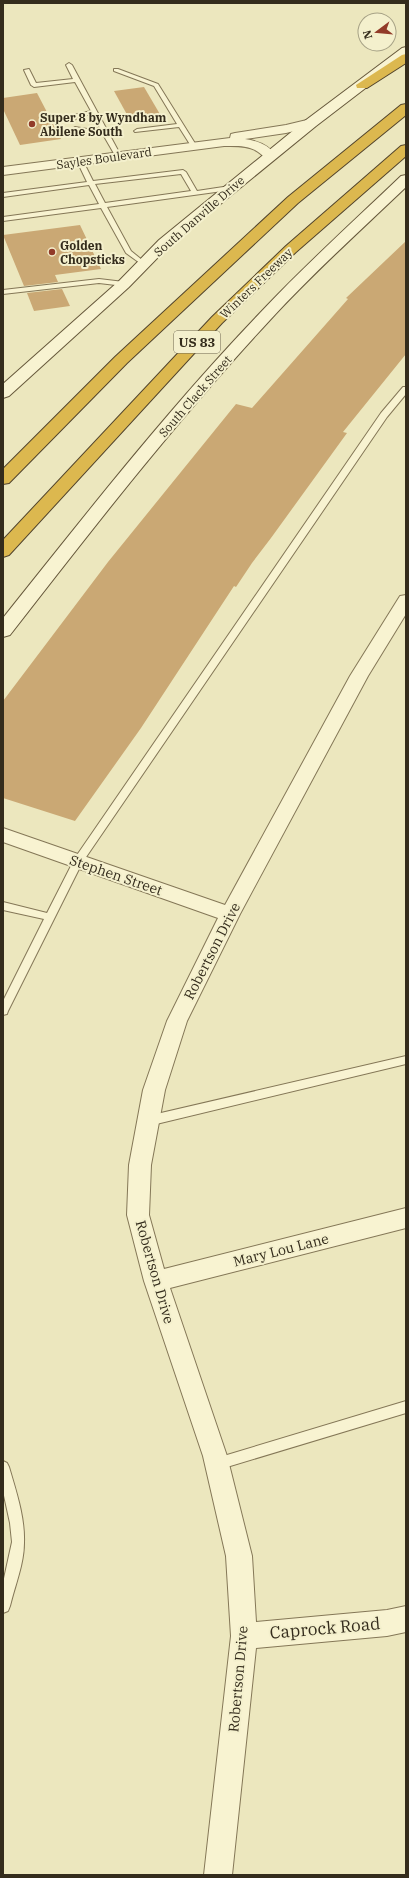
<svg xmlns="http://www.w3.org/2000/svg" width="409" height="1878" viewBox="0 0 409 1878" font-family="'IBM Plex Serif',serif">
<rect width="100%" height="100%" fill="#ece7be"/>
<!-- building -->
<g fill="#caa874">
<polygon points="144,87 161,116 130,120 114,91"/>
<polygon points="37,93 61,139 20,145 3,109 3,98"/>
<polygon points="80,225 101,269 55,275 58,282 24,286 3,235"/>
<polygon points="406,241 406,354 343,432 347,433 271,538 252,563 236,587 234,586 141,728 75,821 3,798 3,701 108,562 236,404 252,408 348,299 346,298"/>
<polygon points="62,289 70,306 34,311 27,293"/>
</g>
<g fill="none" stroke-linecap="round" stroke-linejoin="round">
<!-- lane casing -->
<g stroke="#847757" stroke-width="2">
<g id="lane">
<polygon points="69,63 72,65 121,156 120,157 116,157 101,131 87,133 72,129 75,127 87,129 100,128 92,114 78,117 72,122 67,121 74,115 91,111 75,82 34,87 31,85 24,70 29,69 36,83 73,79 66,65"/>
<polygon points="114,69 118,69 158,84 196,145 195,146 191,146 179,127 135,132 134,131 137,129 177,124 154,86 114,71"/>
<path d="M80,159L83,161L93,181L183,170L186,172L197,191L230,186L233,188L230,190L107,207L131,251L147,264L144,266L126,253L101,208L3,221V217L99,204L89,185L3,197V193L87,182L77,161ZM181,174L191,191L105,203L95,184Z"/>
<polygon points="99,279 124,282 127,284 124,286 99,283 3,294 3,290"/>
<polygon points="403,387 406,387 406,394 387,417 82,863 8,1011 7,1014 3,1015 3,1001 44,919 3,910 3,902 47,913 75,858 381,413"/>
<polygon points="406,1056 406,1064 148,1126 144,1124 143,1121 144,1118 148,1116"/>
<polygon points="406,1401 406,1413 217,1470 213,1468 211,1464 213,1460 217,1458"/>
<path d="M3,1461L7,1463L9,1467C16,1491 25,1517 24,1543C24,1564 15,1585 10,1606L8,1611L3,1613V1583L12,1542L10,1523L3,1491Z"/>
</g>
</g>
<!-- street casing -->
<g stroke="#847757" stroke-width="2">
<g id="street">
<path d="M311,119L315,120L317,123L315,126L286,133L245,139C258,141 269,145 276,156L274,159C265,161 263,154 255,150C246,145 234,146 224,146L3,175V167L230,138L231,134L235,133L286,125Z"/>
<polygon points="406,595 406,614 368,676 240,914 187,1021 165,1090 151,1165 149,1215 164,1269 406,1208 406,1228 170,1288 227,1456 252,1556 256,1622 387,1610 406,1606 406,1632 387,1636 256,1648 232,1875 204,1875 231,1636 226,1556 203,1456 144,1281 127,1215 129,1165 143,1090 167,1021 218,918 3,842 3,828 225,905 350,676 400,596"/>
</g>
</g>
<!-- secondary casing -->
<g stroke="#66583b" stroke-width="2">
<g id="secondary">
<polygon points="406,47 406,57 316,126 169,246 129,287 9,396 3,398 3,384 119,281 159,240 306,120 402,48"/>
<path d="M406,175V187C360,231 313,273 270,320C177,420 93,528 10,635L3,637V618C86,514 168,409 260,313C305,265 354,221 401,176Z"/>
</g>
</g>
<!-- highway casing -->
<g stroke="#52442c" stroke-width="2">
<g id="highway">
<polygon points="406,54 406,63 367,88 357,88 356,85 402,55"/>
<polygon points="406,104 406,115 298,203 127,363 9,483 3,484 3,469 115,357 288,197 401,105"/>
<polygon points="406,145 406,156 296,252 222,323 9,555 3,557 3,540 212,317 286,246 401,146"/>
</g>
</g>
<!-- lane -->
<use href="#lane" fill="#f8f3d1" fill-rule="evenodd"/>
<!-- street -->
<use href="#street" fill="#f8f3d1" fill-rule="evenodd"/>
<!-- secondary -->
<use href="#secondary" fill="#f8f3d1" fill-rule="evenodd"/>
<!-- highway -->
<use href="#highway" fill="#dcb84f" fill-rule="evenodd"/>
</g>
<!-- markers -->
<g fill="#923b29" stroke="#f4f0cd" stroke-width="1.5">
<circle cx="32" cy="124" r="4"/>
<circle cx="52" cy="252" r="4"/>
</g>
<g text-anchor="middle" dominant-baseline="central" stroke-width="4" stroke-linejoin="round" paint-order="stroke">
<!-- far-poi labels -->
<g font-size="12" font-weight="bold" fill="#342c1c" stroke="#f4f0cd" text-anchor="start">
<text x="40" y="117">Super 8 by Wyndham<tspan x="40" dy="14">Abilene South</tspan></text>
<text x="60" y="245">Golden<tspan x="60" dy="14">Chopsticks</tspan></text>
</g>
<!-- far-street labels -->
<g font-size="12" fill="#342c1c" stroke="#f4f0cd">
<text transform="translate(104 158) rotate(-8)">Sayles Boulevard</text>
<text transform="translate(199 216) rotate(-41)">South Danville Drive</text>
<text transform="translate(256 283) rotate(-44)">Winters Freeway</text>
<text transform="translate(195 396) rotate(-49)">South Clack Street</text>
</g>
<!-- shield labels -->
<rect fill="#f4f0cd" stroke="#6e6751" stroke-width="1" x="174" y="331" width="46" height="22" rx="3"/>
<g font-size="13" font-weight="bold" fill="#342c1c">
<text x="197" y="342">US 83</text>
</g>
<!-- street labels -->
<g font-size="14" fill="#342c1c" stroke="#f4f0cd">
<text transform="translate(116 875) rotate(19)">Stephen Street</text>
<text transform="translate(212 951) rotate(-63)">Robertson Drive</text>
<text transform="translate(281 1250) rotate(-14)">Mary Lou Lane</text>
<text transform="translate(155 1272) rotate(74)">Robertson Drive</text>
<text transform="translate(238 1679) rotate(-85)">Robertson Drive</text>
</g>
<!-- near-street labels -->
<g font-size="17" fill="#342c1c" stroke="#f4f0cd">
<text transform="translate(325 1628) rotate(-5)">Caprock Road</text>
</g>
</g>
<!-- border -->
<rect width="409" height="1878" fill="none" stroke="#342c1c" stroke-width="8"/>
<!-- north arrow -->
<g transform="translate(377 32) rotate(254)"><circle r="19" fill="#f4f0cd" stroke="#a7a286"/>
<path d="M0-3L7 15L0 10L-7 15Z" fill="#923b29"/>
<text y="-6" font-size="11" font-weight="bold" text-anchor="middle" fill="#342c1c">N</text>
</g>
</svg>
